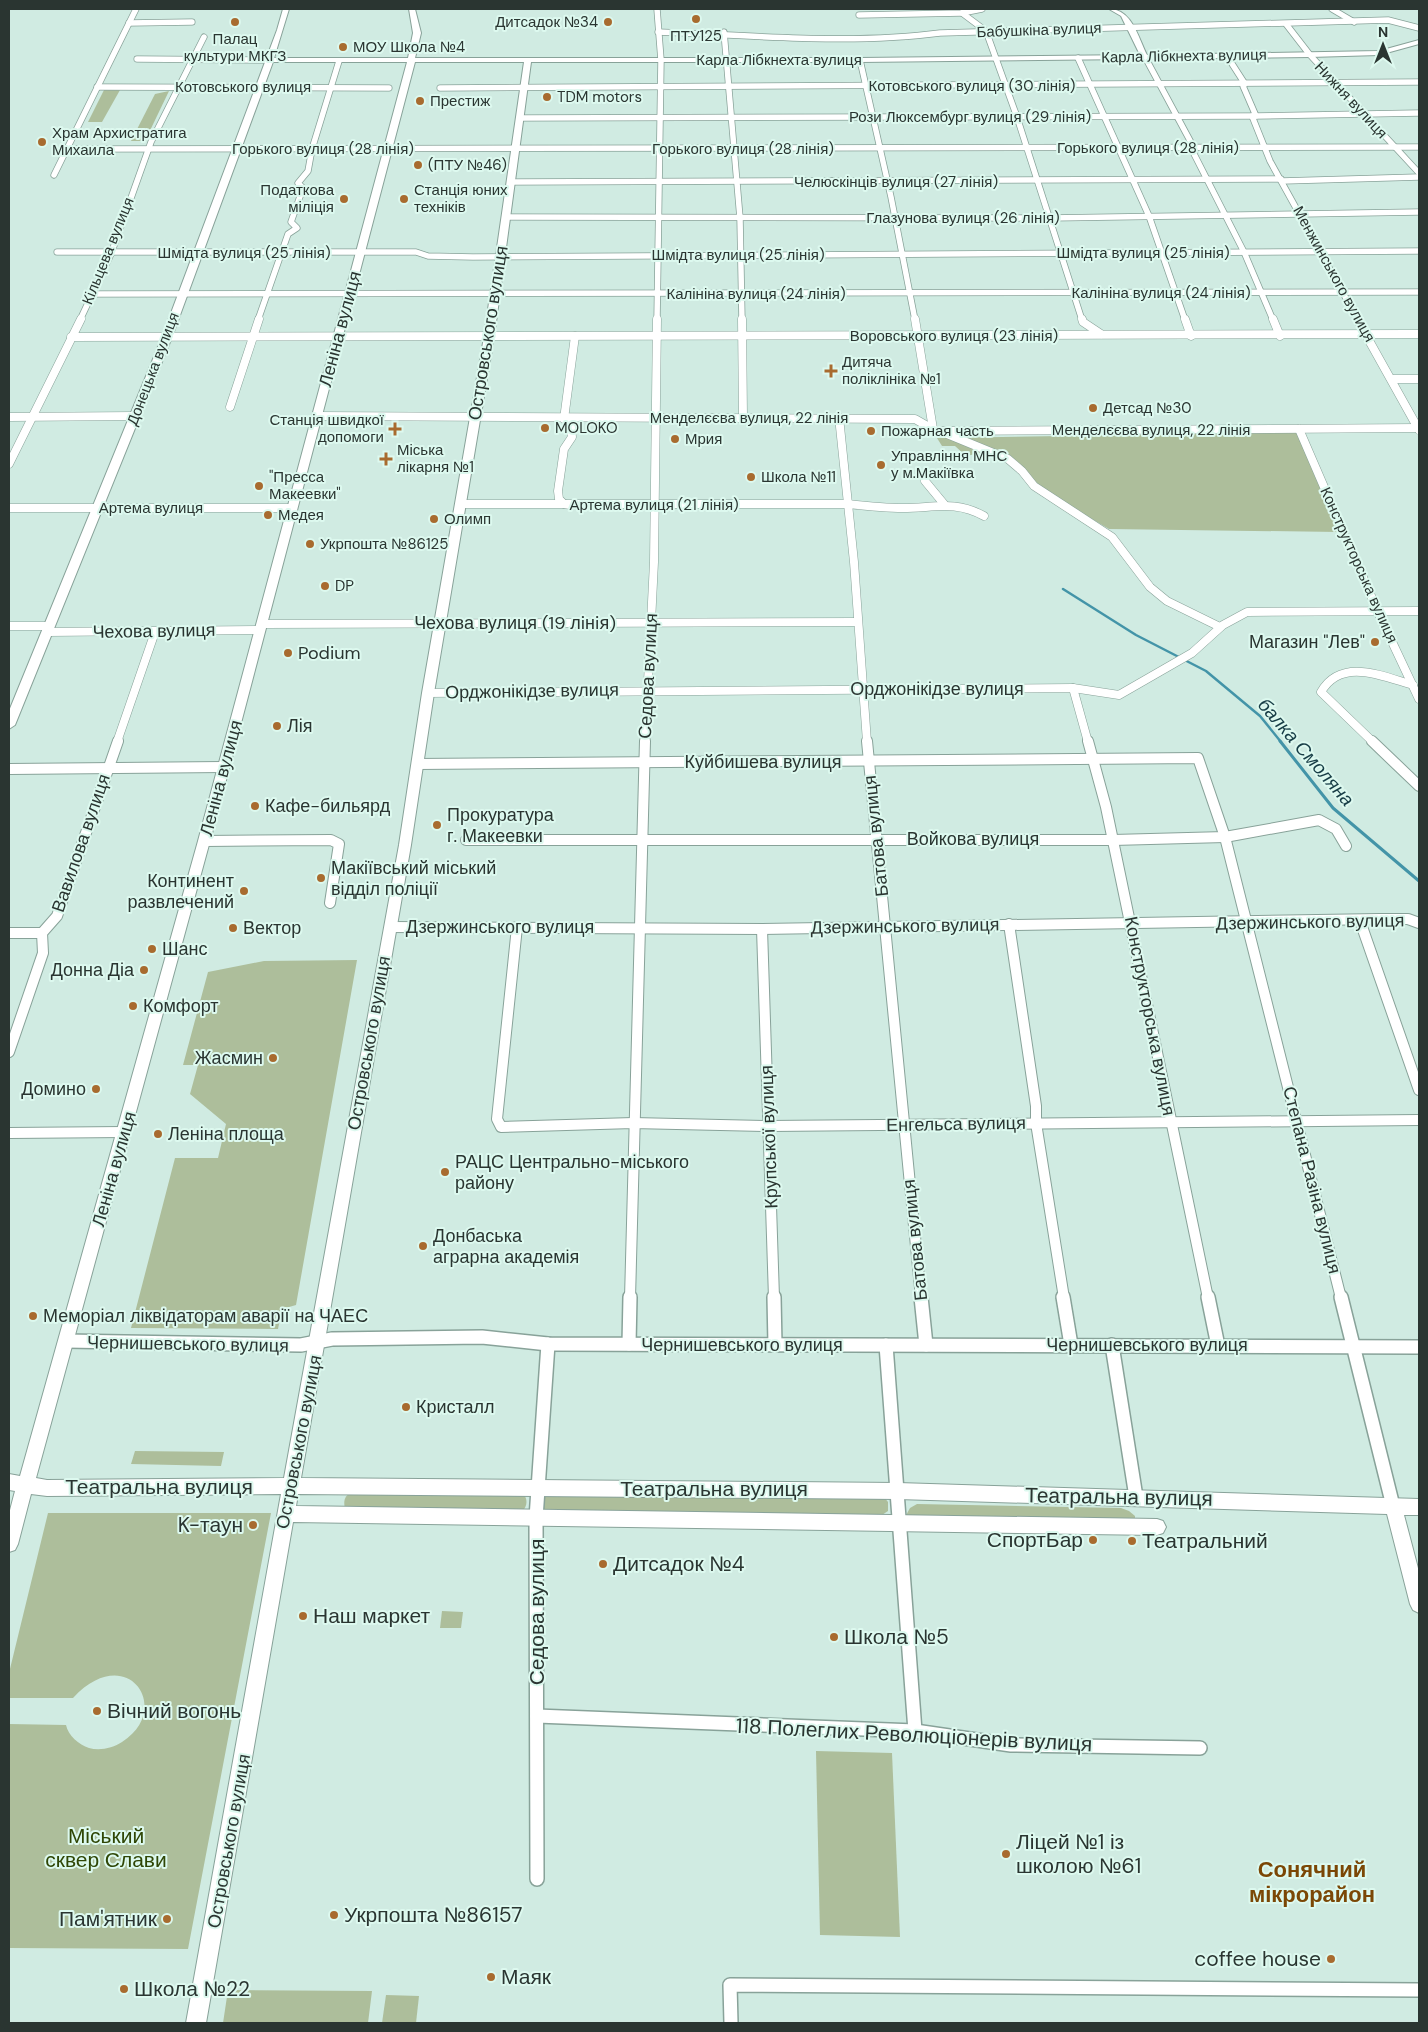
<svg xmlns="http://www.w3.org/2000/svg" width="1428" height="2032" viewBox="0 0 1428 2032" font-family="'DM Sans',sans-serif">
<rect width="100%" height="100%" fill="#d0ebe2"/>
<!-- green -->
<g fill="#adbe9b">
<polygon points="104,90 120,90 102,122 88,122"/>
<polygon points="169,91 145,141 131,141 155,94"/>
<polygon points="1297,432 1339,532 1109,529 1049,494 1000,449 966,456 955,446 942,446 937,438"/>
<polygon points="357,960 296,1305 282,1309 278,1329 131,1328 175,1158 218,1158 226,1124 190,1094 198,1065 183,1065 208,972 264,961"/>
<polygon points="135,1451 224,1452 221,1466 131,1464"/>
<path d="M353,1491L524,1494C528,1501 527,1506 522,1512L345,1509C343,1499 345,1496 353,1491Z"/>
<polygon points="543,1496 884,1497 888,1502 888,1511 879,1517 547,1513 542,1509"/>
<polygon points="917,1504 1121,1508 1129,1511 1135,1516 1135,1520 905,1517 910,1508"/>
<path d="M48,1513H271L188,1949L9,1948V1724L66,1725C68,1735 79,1745 89,1748C100,1751 113,1748 122,1742C174,1709 127,1640 73,1698H9V1673Z"/>
<polygon points="442,1611 463,1612 461,1628 440,1628"/>
<polygon points="816,1751 892,1753 900,1937 820,1935"/>
<polygon points="228,1990 372,1991 368,2023 223,2023"/>
<polygon points="386,1995 419,1996 416,2023 382,2023"/>
</g>
<g fill="none" stroke-linecap="round" stroke-linejoin="round">
<!-- stream-far1 -->
<polyline stroke="#4394a8" stroke-width="2.5" points="1063,589 1136,635 1206,671 1260,716 1281,742"/>
<!-- stream -->
<polyline stroke="#4394a8" stroke-width="3" points="1280,741 1333,808 1419,881"/>
<!-- street-far3 casing -->
<g stroke="#88a299" stroke-width="7">
<g id="street-far3">
<polyline points="657,9 661,60 657,320"/>
<polyline points="1332,9 1354,22"/>
<polyline points="962,13 986,31 1017,117 1082,320"/>
<polyline points="859,15 962,13 982,9"/>
<polyline points="129,23 192,22"/>
<polyline points="1286,24 1310,55 1419,173"/>
<path d="M658,32C749,35 850,45 940,33L1388,20L1419,28"/>
<polyline points="724,32 740,218 742,320"/>
<polyline points="1227,56 1245,84 1243,86 1256,116"/>
<polyline points="1145,57 1194,148 1192,150 1244,252 1273,320"/>
<polyline points="1078,58 1149,216 1185,320"/>
<polyline points="137,59 270,60"/>
<polyline points="860,60 891,197 915,320"/>
<polyline points="97,87 389,88"/>
<polyline points="440,88 1419,82"/>
<polyline points="1252,116 1270,161 1358,320"/>
<polyline points="521,118 1256,116 1419,113"/>
<polyline points="67,149 1419,147"/>
<polyline points="54,175 136,9"/>
<polyline points="1282,181 1419,177"/>
<polyline points="512,182 1281,179"/>
<polyline points="507,217 1050,218 1419,212"/>
<polyline points="57,252 416,252 428,256 473,257 1419,251"/>
<polyline points="93,294 1419,292"/>
<polyline points="80,320 111,254 151,142 204,37"/>
<polyline points="258,320 288,234 297,228 291,222 303,188 298,183 308,171 312,149 339,61"/>
</g>
</g>
<!-- street-far2 casing -->
<g stroke="#88a299" stroke-width="9">
<g id="street-far2">
<polyline points="742,319 743,418"/>
<polyline points="915,319 933,429"/>
<polyline points="1082,319 1083,322 1101,334"/>
<polyline points="1185,319 1191,336"/>
<polyline points="1273,319 1280,336"/>
<polyline points="1357,319 1419,430"/>
<polyline points="71,337 1419,334"/>
<polyline points="1393,379 1419,379"/>
<polyline points="230,407 259,319"/>
<polyline points="317,416 915,419 936,431 1419,428"/>
<polyline points="9,417 135,416"/>
<polyline points="839,417 854,562 867,742"/>
<polyline points="570,418 572,437 564,449 558,491 559,499 564,504 570,505"/>
<polyline points="564,419 575,336"/>
<polyline points="1299,429 1378,612 1419,699"/>
<polyline points="947,434 1008,459 1022,471 1034,486 1112,537 1150,587 1167,601 1220,627"/>
<polyline points="9,464 81,319"/>
<polyline points="925,481 944,504"/>
<path d="M461,504H848C866,506 885,508 903,508C934,508 955,500 984,516"/>
<polyline points="9,508 292,508"/>
<polyline points="262,624 857,622"/>
<polyline points="9,626 50,626"/>
<polyline points="48,632 260,630"/>
<polyline points="1073,688 1088,742"/>
<polyline points="428,693 1073,688 1119,695 1192,653 1223,625 1247,612 1419,611"/>
<polyline points="117,742 155,632"/>
<polyline points="645,742 654,562 657,319"/>
<path d="M1373,742L1321,692C1341,657 1382,676 1413,685"/>
</g>
</g>
<!-- street-far1 casing -->
<g stroke="#88a299" stroke-width="12">
<g id="street-far1">
<polyline points="867,741 921,1298"/>
<polyline points="1088,741 1106,807 1208,1298"/>
<polyline points="1372,741 1419,786"/>
<polyline points="417,764 1198,758 1225,837 1341,1298"/>
<polyline points="9,769 223,767"/>
<polyline points="466,840 1113,840 1225,837 1319,820 1336,829 1346,846"/>
<polyline points="204,841 331,840 339,844 330,903"/>
<polyline points="1360,921 1419,1090"/>
<polyline points="1009,924 1036,1106 1036,1123 1064,1298"/>
<polyline points="391,927 762,929 1380,919 1408,919 1419,923"/>
<polyline points="517,927 497,1119 501,1127 633,1123 769,1126 1419,1120"/>
<polyline points="762,929 774,1298"/>
<polyline points="9,933 42,933"/>
<polyline points="9,1052 43,953 42,933 57,916 118,741"/>
<polyline points="9,1133 124,1132"/>
<polyline points="630,1298 645,741"/>
</g>
</g>
<!-- street casing -->
<g stroke="#88a299" stroke-width="16">
<g id="street">
<polyline points="774,1297 775,1345"/>
<polyline points="921,1297 926,1345"/>
<polyline points="1063,1297 1071,1345"/>
<polyline points="1208,1297 1218,1346"/>
<polyline points="1341,1297 1393,1506"/>
<polyline points="66,1341 301,1345 332,1339 482,1337 548,1344 1419,1347"/>
<polyline points="629,1344 630,1297"/>
<polyline points="886,1345 915,1731"/>
<polyline points="1112,1345 1136,1497"/>
<polyline points="537,1716 915,1731 1011,1745 1200,1748"/>
<polyline points="537,1879 536,1518 548,1344"/>
<polyline points="731,2023 730,1985 1419,1990"/>
</g>
</g>
<!-- secondary casing -->
<g stroke="#88a299" stroke-width="2">
<path id="secondary" d="M283,9H289L274,58H408L413,33L409,9H415L421,33L415,58H860L1140,55L1121,16L1109,9C1132,9 1138,37 1147,55L1379,51L1419,40V44L1379,55L1310,57L860,62H531L494,337L434,693L411,845L301,1478L898,1483L1419,1499V1515H1404L1419,1572V1613L1413,1610L1410,1604L1387,1514L898,1499L298,1494L296,1506L1157,1519L1163,1521L1166,1527L1163,1533L1157,1535L293,1522L206,2023H186L281,1494L47,1496L31,1494L18,1544L15,1550L9,1552V1514L15,1491L9,1490V1474L20,1476L198,841L407,62H273L172,337L15,725L9,729V711L162,337L277,30ZM415,62H524L484,337L422,693L399,845L284,1478L47,1480L36,1478L210,841Z"/>
</g>
<!-- street-far3 -->
<use href="#street-far3" stroke="#fff" stroke-width="5.5"/>
<!-- street-far2 -->
<use href="#street-far2" stroke="#fff" stroke-width="8"/>
<!-- street-far1 -->
<use href="#street-far1" stroke="#fff" stroke-width="10"/>
<!-- street -->
<use href="#street" stroke="#fff" stroke-width="13"/>
<!-- secondary -->
<use href="#secondary" fill="#fff" fill-rule="evenodd"/>
</g>
<!-- markers -->
<g fill="#a86b2f" stroke="#ddf9ef" stroke-width="2">
<circle cx="696" cy="19" r="5"/>
<circle cx="235" cy="22" r="5"/>
<circle cx="608" cy="22" r="5"/>
<circle cx="343" cy="47" r="5"/>
<circle cx="547" cy="97" r="5"/>
<circle cx="420" cy="101" r="5"/>
<circle cx="42" cy="142" r="5"/>
<circle cx="418" cy="165" r="5"/>
<circle cx="344" cy="199" r="5"/>
<circle cx="404" cy="199" r="5"/>
<path d="M828.5 363.5h5v5h5v5h-5v5h-5v-5h-5v-5h5z"/>
<circle cx="1093" cy="408" r="5"/>
<circle cx="545" cy="428" r="5"/>
<path d="M392.5 421.5h5v5h5v5h-5v5h-5v-5h-5v-5h5z"/>
<circle cx="871" cy="431" r="5"/>
<circle cx="675" cy="439" r="5"/>
<path d="M383.5 451.5h5v5h5v5h-5v5h-5v-5h-5v-5h5z"/>
<circle cx="881" cy="465" r="5"/>
<circle cx="751" cy="477" r="5"/>
<circle cx="259" cy="486" r="5"/>
<circle cx="268" cy="515" r="5"/>
<circle cx="434" cy="519" r="5"/>
<circle cx="310" cy="544" r="5"/>
<circle cx="325" cy="586" r="5"/>
<circle cx="1375" cy="642" r="5"/>
<circle cx="288" cy="653" r="5"/>
<circle cx="277" cy="726" r="5"/>
<circle cx="255" cy="806" r="5"/>
<circle cx="437" cy="825" r="5"/>
<circle cx="321" cy="878" r="5"/>
<circle cx="244" cy="891" r="5"/>
<circle cx="233" cy="928" r="5"/>
<circle cx="152" cy="949" r="5"/>
<circle cx="144" cy="970" r="5"/>
<circle cx="133" cy="1006" r="5"/>
<circle cx="273" cy="1058" r="5"/>
<circle cx="96" cy="1089" r="5"/>
<circle cx="158" cy="1134" r="5"/>
<circle cx="445" cy="1172" r="5"/>
<circle cx="423" cy="1246" r="5"/>
<circle cx="33" cy="1316" r="5"/>
<circle cx="406" cy="1407" r="5"/>
<circle cx="253" cy="1525" r="5"/>
<circle cx="1093" cy="1540" r="5"/>
<circle cx="1132" cy="1541" r="5"/>
<circle cx="603" cy="1564" r="5"/>
<circle cx="303" cy="1616" r="5"/>
<circle cx="834" cy="1637" r="5"/>
<circle cx="97" cy="1711" r="5"/>
<circle cx="1006" cy="1854" r="5"/>
<circle cx="334" cy="1915" r="5"/>
<circle cx="167" cy="1919" r="5"/>
<circle cx="1331" cy="1959" r="5"/>
<circle cx="491" cy="1977" r="5"/>
<circle cx="124" cy="1989" r="5"/>
</g>
<g text-anchor="middle" dominant-baseline="central" stroke-width="4" stroke-linejoin="round" paint-order="stroke">
<!-- far-poi labels -->
<g font-size="15" fill="#2a3531" stroke="#ddf9ef" text-anchor="start">
<text x="598" y="22" text-anchor="end">Дитсадок №34</text>
<text x="696" y="36" text-anchor="middle">ПТУ125</text>
<text x="235" y="39" text-anchor="middle">Палац<tspan x="235" dy="17">культури МКГЗ</tspan></text>
<text x="353" y="47">МОУ Школа №4</text>
<text x="557" y="97">TDM motors</text>
<text x="430" y="101">Престиж</text>
<text x="52" y="133">Храм Архистратига<tspan x="52" dy="17">Михаила</tspan></text>
<text x="428" y="165">(ПТУ №46)</text>
<text x="334" y="190" text-anchor="end">Податкова<tspan x="334" dy="17">міліція</tspan></text>
<text x="414" y="190">Станція юних<tspan x="414" dy="17">техніків</tspan></text>
<text x="842" y="362">Дитяча<tspan x="842" dy="17">поліклініка №1</tspan></text>
<text x="1103" y="408">Детсад №30</text>
<text x="384" y="420" text-anchor="end">Станція швидкої<tspan x="384" dy="17">допомоги</tspan></text>
<text x="555" y="428">MOLOKO</text>
<text x="881" y="431">Пожарная часть</text>
<text x="685" y="439">Мрия</text>
<text x="397" y="450">Міська<tspan x="397" dy="17">лікарня №1</tspan></text>
<text x="891" y="456">Управління МНС<tspan x="891" dy="17">у м.Макіївка</tspan></text>
<text x="269" y="477">"Пресса<tspan x="269" dy="17">Макеевки"</tspan></text>
<text x="761" y="477">Школа №11</text>
<text x="278" y="515">Медея</text>
<text x="444" y="519">Олимп</text>
<text x="320" y="544">Укрпошта №86125</text>
<text x="335" y="586">DP</text>
</g>
<!-- far-street labels -->
<g font-size="15" fill="#2a3531" stroke="#ddf9ef">
<text transform="translate(1039 30) rotate(-2)">Бабушкіна вулиця</text>
<text transform="translate(1184 56) rotate(-1)">Карла Лібкнехта вулиця</text>
<text x="779" y="60">Карла Лібкнехта вулиця</text>
<text x="972" y="86">Котовського вулиця (30 лiнiя)</text>
<text x="243" y="87">Котовського вулиця</text>
<text transform="translate(1351 100) rotate(47)">Нижня вулиця</text>
<text x="970" y="117">Рози Люксембург вулиця (29 лiнiя)</text>
<text x="1148" y="148">Горького вулиця (28 лiнiя)</text>
<text x="323" y="149">Горького вулиця (28 лiнiя)</text>
<text x="743" y="149">Горького вулиця (28 лiнiя)</text>
<text x="896" y="182">Челюскінців вулиця (27 лiнiя)</text>
<text x="963" y="218">Глазунова вулиця (26 лiнiя)</text>
<text transform="translate(108 251) rotate(-68)">Кільцева вулиця</text>
<text x="244" y="253">Шмідта вулиця (25 лiнiя)</text>
<text x="1143" y="253">Шмідта вулиця (25 лiнiя)</text>
<text x="738" y="255">Шмідта вулиця (25 лiнiя)</text>
<text transform="translate(1334 274) rotate(61)">Менжинського вулиця</text>
<text x="1161" y="293">Калініна вулиця (24 лiнiя)</text>
<text x="756" y="294">Калініна вулиця (24 лiнiя)</text>
<text x="954" y="336">Воровського вулиця (23 лiнiя)</text>
<text transform="translate(153 369) rotate(-69)">Донецька вулиця</text>
<text x="749" y="418">Менделєєва вулиця, 22 лінія</text>
<text x="1151" y="430">Менделєєва вулиця, 22 лінія</text>
<text x="654" y="505">Артема вулиця (21 лiнiя)</text>
<text x="151" y="508">Артема вулиця</text>
<text transform="translate(1359 565) rotate(66)">Конструкторська вулиця</text>
</g>
<!-- street labels -->
<g font-size="18" fill="#2a3531" stroke="#ddf9ef">
<text transform="translate(340 329) rotate(-75)">Леніна вулиця</text>
<text transform="translate(488 333) rotate(-81)">Островського вулиця</text>
<text x="515" y="623">Чехова вулиця (19 лiнiя)</text>
<text transform="translate(154 631) rotate(-1)">Чехова вулиця</text>
<text transform="translate(648 676) rotate(-87)">Седова вулиця</text>
<text x="937" y="689">Орджонікідзе вулиця</text>
<text transform="translate(532 691) rotate(-1)">Орджонікідзе вулиця</text>
<text x="763" y="762">Куйбишева вулиця</text>
<text transform="translate(221 778) rotate(-75)">Леніна вулиця</text>
<text transform="translate(876 836) rotate(-96)">Батова вулиця</text>
<text x="973" y="839">Войкова вулиця</text>
<text transform="translate(81 843) rotate(-71)">Вавилова вулиця</text>
<text transform="translate(1310 922) rotate(-1)">Дзержинського вулиця</text>
<text transform="translate(905 926) rotate(-1)">Дзержинського вулиця</text>
<text x="500" y="927">Дзержинського вулиця</text>
<text transform="translate(1150 1016) rotate(79)">Конструкторська вулиця</text>
<text transform="translate(369 1043) rotate(-80)">Островського вулиця</text>
<text transform="translate(956 1124) rotate(-1)">Енгельса вулиця</text>
<text transform="translate(769 1137) rotate(-92)">Крупської вулиця</text>
<text transform="translate(114 1169) rotate(-74)">Леніна вулиця</text>
<text transform="translate(1312 1180) rotate(76)">Степана Разіна вулиця</text>
<text transform="translate(915 1240) rotate(-96)">Батова вулиця</text>
<text transform="translate(188 1344) rotate(1)">Чернишевського вулиця</text>
<text x="742" y="1345">Чернишевського вулиця</text>
<text x="1147" y="1345">Чернишевського вулиця</text>
<text transform="translate(299 1442) rotate(-79)">Островського вулиця</text>
<text transform="translate(229 1841) rotate(-80)">Островського вулиця</text>
</g>
<!-- poi labels -->
<g font-size="18" fill="#2a3531" stroke="#ddf9ef" text-anchor="start">
<text x="1365" y="642" text-anchor="end">Магазин "Лев"</text>
<text x="298" y="653">Podium</text>
<text x="287" y="726">Лія</text>
<text x="265" y="806">Кафе-бильярд</text>
<text x="447" y="815">Прокуратура<tspan x="447" dy="21">г. Макеевки</tspan></text>
<text x="331" y="868">Макіївський міський<tspan x="331" dy="21">відділ поліції</tspan></text>
<text x="234" y="881" text-anchor="end">Континент<tspan x="234" dy="21">развлечений</tspan></text>
<text x="243" y="928">Вектор</text>
<text x="162" y="949">Шанс</text>
<text x="134" y="970" text-anchor="end">Донна Діа</text>
<text x="143" y="1006">Комфорт</text>
<text x="263" y="1058" text-anchor="end">Жасмин</text>
<text x="86" y="1089" text-anchor="end">Домино</text>
<text x="168" y="1134">Леніна площа</text>
<text x="455" y="1162">РАЦС Центрально-міського<tspan x="455" dy="21">району</tspan></text>
<text x="433" y="1236">Донбаська<tspan x="433" dy="21">аграрна академія</tspan></text>
<text x="43" y="1316">Меморіал ліквідаторам аварії на ЧАЕС</text>
<text x="416" y="1407">Кристалл</text>
</g>
<!-- water labels -->
<g font-size="19" font-style="italic" fill="#173d46" stroke="#ddf9ef">
<text transform="translate(1306 752) rotate(49)">балка Смоляна</text>
</g>
<!-- near-street labels -->
<g font-size="21" fill="#2a3531" stroke="#ddf9ef">
<text x="159" y="1487">Театральна вулиця</text>
<text x="714" y="1489">Театральна вулиця</text>
<text transform="translate(1119 1497) rotate(1)">Театральна вулиця</text>
<text transform="translate(537 1612) rotate(-90)">Седова вулиця</text>
<text transform="translate(914 1735) rotate(3)">118 Полеглих Революціонерів вулиця</text>
</g>
<!-- near-poi labels -->
<g font-size="21" fill="#2a3531" stroke="#ddf9ef" text-anchor="start">
<text x="243" y="1525" text-anchor="end">K-таун</text>
<text x="1083" y="1540" text-anchor="end">СпортБар</text>
<text x="1142" y="1541">Театральний</text>
<text x="613" y="1564">Дитсадок №4</text>
<text x="313" y="1616">Наш маркет</text>
<text x="844" y="1637">Школа №5</text>
<text x="107" y="1711">Вічний вогонь</text>
<text x="1016" y="1842">Ліцей №1 із<tspan x="1016" dy="24">школою №61</tspan></text>
<text x="344" y="1915">Укрпошта №86157</text>
<text x="157" y="1919" text-anchor="end">Пам'ятник</text>
<text x="1321" y="1959" text-anchor="end">coffee house</text>
<text x="501" y="1977">Маяк</text>
<text x="134" y="1989">Школа №22</text>
</g>
<!-- near-park labels -->
<g font-size="21" fill="#2f4605" stroke="#ddf9ef">
<text x="106" y="1836">Міський<tspan x="106" dy="24">сквер Слави</tspan></text>
</g>
<!-- near-neighbourhood labels -->
<g font-size="22" font-weight="bold" fill="#7b4706" stroke="#ddf9ef">
<text x="1312" y="1869">Сонячний<tspan x="1312" dy="25">мікрорайон</tspan></text>
</g>
</g>
<!-- border -->
<rect width="1428" height="2032" fill="none" stroke="#2a3531" stroke-width="20"/>
<!-- north arrow -->
<g transform="translate(1383 45)" stroke="#ddf9ef" stroke-width="4" paint-order="stroke">
<path d="M0-4L9 19L0 12L-9 19Z" fill="#2a3531"/>
<text y="-8" font-size="14" font-weight="bold" text-anchor="middle" fill="#2a3531">N</text>
</g>
</svg>
